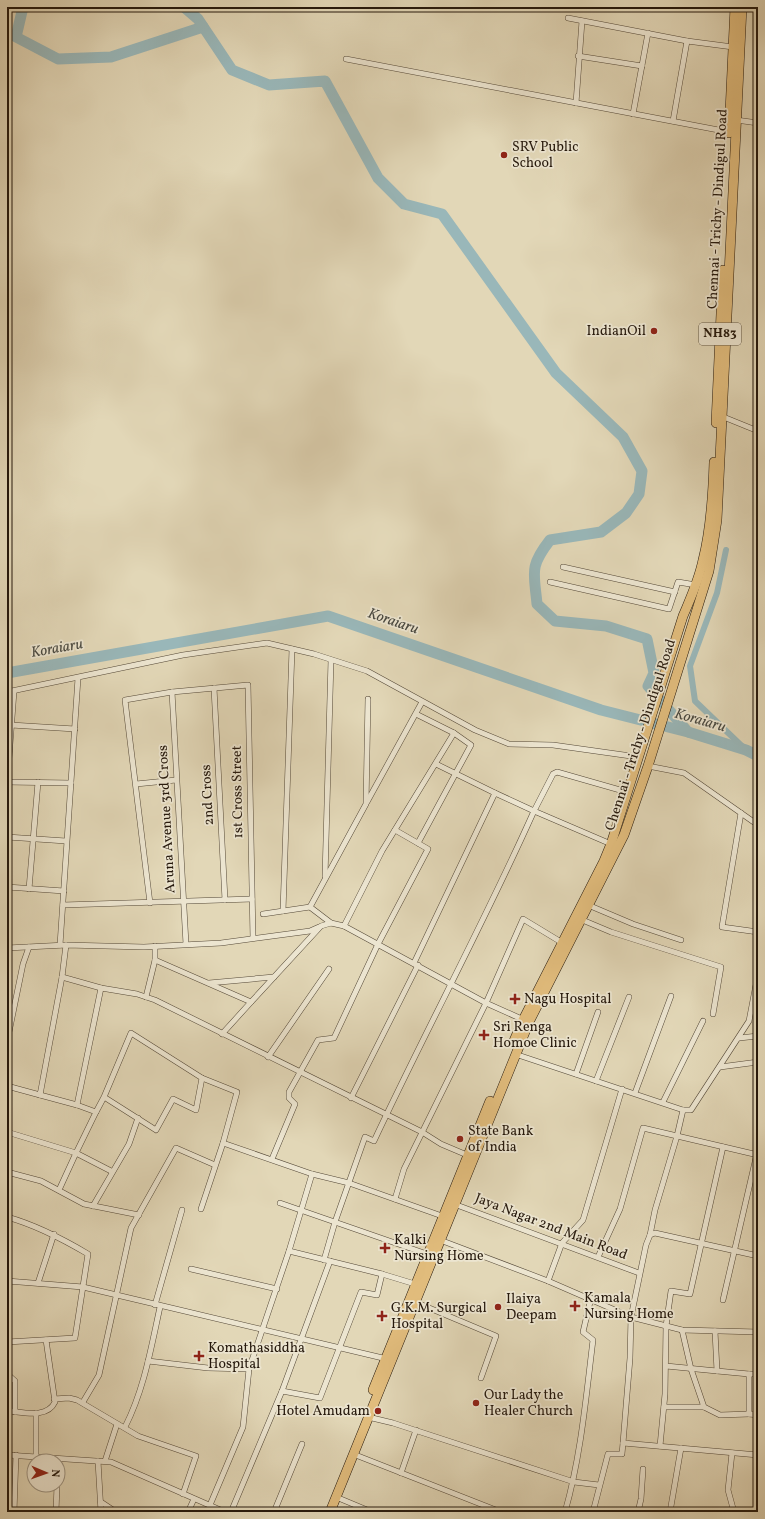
<svg xmlns="http://www.w3.org/2000/svg" width="765" height="1519" viewBox="0 0 765 1519" font-family="Vollkorn,serif">
<rect width="100%" height="100%" fill="#e2d7b7"/>
<filter id="stains"><feTurbulence type="fractalNoise" baseFrequency=".005" numOctaves="4"/><feColorMatrix values="0 0 0 0 .2 0 0 0 0 .09 0 0 0 0 .02 0 0 0 .5 -.17"/></filter>
<radialGradient id="worn" r=".72"><stop offset=".6" stop-color="#630" stop-opacity="0"/><stop offset="1" stop-color="#630" stop-opacity=".3"/></radialGradient>
<g fill="none" stroke-linecap="round" stroke-linejoin="round">
<!-- canal -->
<polyline stroke="#99b7b9" stroke-width="6" points="726,550 717,593 690,666 695,701 746,750"/>
<!-- river -->
<g stroke="#99b7b9" stroke-width="11">
<polyline points="23,7 16,37 58,59 111,57 203,27"/>
<path d="M184,7L198,19L232,70L269,85L325,81L378,178L404,204L442,214L556,373L623,437L642,471L639,494L626,513L601,532L550,540C529,567 534,572 537,604L555,621L606,626L647,639L654,673L648,686L688,732"/>
<polyline points="7,673 328,616 601,710 688,732 746,750 758,756"/>
</g>
<!-- street casing -->
<g stroke="#544837" stroke-width="6">
<g id="street">
<polyline points="568,18 687,41 733,47"/>
<polyline points="578,56 642,66"/>
<polyline points="346,59 729,132"/>
<polyline points="576,103 582,21"/>
<polyline points="633,114 648,33"/>
<polyline points="736,120 758,123"/>
<polyline points="673,121 687,41"/>
<polyline points="721,416 758,431"/>
<polyline points="563,567 675,592"/>
<polyline points="550,582 669,609 678,582 696,585"/>
<polyline points="214,688 225,900"/>
<polyline points="7,692 183,655 267,643 314,654 367,671 475,730 509,744 553,745 638,757"/>
<polyline points="172,692 186,944"/>
<polyline points="416,714 454,733 471,745 418,843"/>
<polyline points="11,725 75,729"/>
<polyline points="436,764 495,793"/>
<polyline points="648,766 684,773 758,825"/>
<polyline points="7,782 71,783"/>
<polyline points="136,784 176,780"/>
<polyline points="7,785 14,691"/>
<polyline points="367,802 422,702"/>
<polyline points="741,813 722,927 758,932"/>
<polyline points="7,837 66,841"/>
<polyline points="611,844 534,811 553,774 557,772 627,792"/>
<polyline points="325,877 331,660"/>
<polyline points="7,887 64,891"/>
<polyline points="29,889 38,782"/>
<polyline points="150,903 125,700 172,692 248,685 253,938"/>
<polyline points="63,905 252,899"/>
<polyline points="588,905 633,924 681,940"/>
<polyline points="310,907 366,804 368,699"/>
<polyline points="283,911 292,649"/>
<polyline points="263,914 310,907 331,923"/>
<polyline points="580,919 611,932 721,967 713,1014"/>
<polyline points="344,926 382,851 454,733"/>
<polyline points="60,945 78,678"/>
<polyline points="155,946 155,960 251,1002 321,926 331,923 344,926 486,1003 524,1020"/>
<polyline points="7,948 66,945 144,947 221,943 310,931 319,927"/>
<polyline points="62,977 101,988 137,994 155,1000 422,1132 441,1144 467,1155"/>
<polyline points="209,983 274,977"/>
<polyline points="146,997 155,960"/>
<polyline points="222,1034 251,1002"/>
<polyline points="739,1038 758,1036"/>
<polyline points="7,1042 23,964 29,947"/>
<polyline points="515,1054 683,1110 691,1110 749,1021 758,974"/>
<polyline points="268,1057 329,969"/>
<polyline points="720,1067 758,1062"/>
<polyline points="576,1074 598,1012"/>
<polyline points="596,1081 629,997"/>
<polyline points="7,1086 40,1095 62,977 66,945"/>
<polyline points="635,1093 671,996"/>
<polyline points="351,1098 418,965"/>
<polyline points="663,1102 703,1021"/>
<polyline points="77,1105 101,988"/>
<polyline points="683,1110 677,1136 655,1210 650,1235 646,1245 631,1317 682,1330 758,1332"/>
<polyline points="96,1112 104,1097 131,1033 202,1078 196,1110 173,1099 156,1130 104,1097"/>
<polyline points="7,1132 76,1153 96,1112 77,1105 40,1095"/>
<polyline points="223,1143 312,1174 349,1183 442,1216"/>
<polyline points="272,1159 295,1104 289,1098 289,1092 318,1040 334,1038 378,944 428,849 395,830"/>
<polyline points="7,1172 41,1181 84,1204 139,1215"/>
<polyline points="59,1190 76,1153 111,1171"/>
<polyline points="395,1199 404,1169 486,1003 523,919 561,942"/>
<polyline points="280,1203 427,1254"/>
<polyline points="454,1204 639,1273"/>
<polyline points="93,1206 129,1144 138,1118"/>
<polyline points="201,1209 223,1143 237,1092 202,1078"/>
<path d="M7,1217C36,1225 61,1238 88,1254L75,1338L7,1342"/>
<polyline points="650,1235 655,1233 758,1256"/>
<polyline points="440,1240 548,1281 631,1317 630,1358 623,1443 758,1455"/>
<polyline points="289,1251 382,1274 415,1284"/>
<polyline points="598,1257 620,1209 643,1128 758,1155"/>
<path d="M324,1260L335,1222L365,1137L374,1141C426,1030 484,923 534,811L495,793L414,963"/>
<polyline points="191,1269 277,1289"/>
<polyline points="7,1281 83,1287 387,1359"/>
<polyline points="548,1281 562,1243 583,1220 622,1089"/>
<polyline points="38,1283 54,1234"/>
<polyline points="723,1300 758,1149"/>
<polyline points="415,1302 496,1336 481,1378"/>
<polyline points="155,1305 182,1210"/>
<polyline points="682,1330 691,1369 704,1407 720,1415 749,1414"/>
<polyline points="715,1331 717,1371 749,1374"/>
<polyline points="148,1361 208,1368 249,1369"/>
<polyline points="666,1366 717,1371"/>
<polyline points="7,1374 15,1381 15,1412"/>
<polyline points="758,1374 749,1374 749,1414 758,1415"/>
<polyline points="282,1391 330,1261"/>
<polyline points="54,1399 69,1398 77,1400 138,1436 196,1456 183,1494"/>
<polyline points="83,1402 99,1375 131,1228 176,1148 215,1165"/>
<polyline points="664,1407 704,1407"/>
<path d="M7,1411C23,1412 47,1419 55,1402L46,1340"/>
<polyline points="36,1413 36,1457"/>
<polyline points="368,1417 393,1423 574,1482 599,1485"/>
<path d="M125,1427C144,1390 151,1348 160,1307"/>
<polyline points="660,1446 665,1394 666,1326 671,1291 690,1294 723,1147"/>
<polyline points="732,1453 728,1490 734,1512"/>
<polyline points="353,1454 501,1512"/>
<polyline points="7,1455 111,1462 225,1512"/>
<polyline points="98,1461 101,1512"/>
<polyline points="105,1461 117,1424"/>
<polyline points="58,1466 58,1459"/>
<polyline points="401,1473 416,1430"/>
<polyline points="336,1497 372,1512"/>
<polyline points="101,1502 116,1512"/>
<polyline points="210,1505 243,1427 249,1369 289,1251 312,1174"/>
<polyline points="14,1512 16,1455"/>
<polyline points="56,1512 57,1485"/>
<polyline points="188,1512 194,1499"/>
<polyline points="231,1512 282,1391 320,1398 361,1292 377,1295 382,1274"/>
<polyline points="274,1512 302,1444"/>
<path d="M565,1512C581,1456 586,1397 593,1340L583,1332L591,1298"/>
<polyline points="593,1512 608,1454 622,1454 623,1443"/>
<polyline points="638,1512 641,1499 643,1469"/>
<polyline points="670,1512 681,1448"/>
</g>
</g>
<!-- highway casing -->
<g stroke="#25180c" stroke-width="10">
<g id="highway">
<polyline points="729,133 735,7"/>
<polyline points="716,423 723,270"/>
<path d="M513,1043L523,1020L604,861L611,844L683,616C691,597 699,580 703,560C711,529 713,494 714,462"/>
<polyline points="373,1390 490,1101"/>
<polyline points="330,1512 529,1022 624,835 648,766 709,571 717,520 742,7"/>
</g>
</g>
<!-- street -->
<use href="#street" stroke="#ece5d0" stroke-width="5"/>
<!-- highway -->
<use href="#highway" stroke="#e1bc7c" stroke-width="9"/>
</g>
<!-- markers -->
<g fill="#8f2418" stroke="#ece5d0" stroke-width="1.5">
<circle cx="504" cy="155" r="4"/>
<circle cx="654" cy="331" r="4"/>
<path d="M513 993h4v4h4v4h-4v4h-4v-4h-4v-4h4z"/>
<path d="M482 1029h4v4h4v4h-4v4h-4v-4h-4v-4h4z"/>
<circle cx="460" cy="1139" r="4"/>
<path d="M383 1242h4v4h4v4h-4v4h-4v-4h-4v-4h4z"/>
<path d="M573 1300h4v4h4v4h-4v4h-4v-4h-4v-4h4z"/>
<circle cx="498" cy="1307" r="4"/>
<path d="M380 1310h4v4h4v4h-4v4h-4v-4h-4v-4h4z"/>
<path d="M197 1350h4v4h4v4h-4v4h-4v-4h-4v-4h4z"/>
<circle cx="476" cy="1403" r="4"/>
<circle cx="378" cy="1411" r="4"/>
</g>
<g text-anchor="middle" dominant-baseline="central" stroke-width="3.5" stroke-linejoin="round" paint-order="stroke">
<!-- shield labels -->
<rect fill="#ece5d0" stroke="#615647" stroke-width="1" x="699" y="323" width="42" height="22" rx="3"/>
<g font-size="13" font-weight="bold" fill="#25180c">
<text x="720" y="334">NH83</text>
</g>
<!-- poi labels -->
<g font-size="14" fill="#25180c" stroke="#ece5d0" text-anchor="start">
<text x="512" y="147">SRV Public<tspan x="512" dy="16">School</tspan></text>
<text x="646" y="331" text-anchor="end">IndianOil</text>
<text x="524" y="999">Nagu Hospital</text>
<text x="493" y="1027">Sri Renga<tspan x="493" dy="16">Homoe Clinic</tspan></text>
<text x="468" y="1131">State Bank<tspan x="468" dy="16">of India</tspan></text>
<text x="394" y="1240">Kalki<tspan x="394" dy="16">Nursing Home</tspan></text>
<text x="584" y="1298">Kamala<tspan x="584" dy="16">Nursing Home</tspan></text>
<text x="506" y="1299">Ilaiya<tspan x="506" dy="16">Deepam</tspan></text>
<text x="391" y="1308">G.K.M. Surgical<tspan x="391" dy="16">Hospital</tspan></text>
<text x="208" y="1348">Komathasiddha<tspan x="208" dy="16">Hospital</tspan></text>
<text x="484" y="1395">Our Lady the<tspan x="484" dy="16">Healer Church</tspan></text>
<text x="370" y="1411" text-anchor="end">Hotel Amudam</text>
</g>
<!-- street labels -->
<g font-size="14" fill="#25180c" stroke="#ece5d0">
<text transform="translate(718 209) rotate(-87)">Chennai - Trichy - Dindigul Road</text>
<text transform="translate(641 735) rotate(-72)">Chennai - Trichy - Dindigul Road</text>
<text transform="translate(238 792) rotate(-91)">1st Cross Street</text>
<text transform="translate(208 795) rotate(-93)">2nd Cross</text>
<text transform="translate(167 819) rotate(-93)">Aruna Avenue 3rd Cross</text>
<text transform="translate(551 1227) rotate(21)">Jaya Nagar 2nd Main Road</text>
</g>
<!-- water labels -->
<g font-size="15" font-style="italic" fill="#484840" stroke="#ece5d0">
<text transform="translate(393 622) rotate(19)">Koraiaru</text>
<text transform="translate(57 649) rotate(-10)">Koraiaru</text>
<text transform="translate(700 721) rotate(16)">Koraiaru</text>
</g>
</g>
<!-- margin -->
<rect width="765" height="1519" fill="none" stroke="#e2d7b7" stroke-width="24"/>
<rect x="8" y="8" width="749" height="1503" fill="none" stroke="#25180c" stroke-width="2"/>
<rect x="12" y="12" width="741" height="1495" fill="none" stroke="#25180c"/>
<!-- north arrow -->
<g transform="translate(46 1473) rotate(92)"><circle r="19" fill="#ece5d0" stroke="#9c9382"/>
<path d="M0-3L7 15L0 10L-7 15Z" fill="#8f2418"/>
<text y="-6" font-size="11" font-weight="bold" text-anchor="middle" fill="#25180c">N</text>
</g>
<rect width="100%" height="100%" filter="url(#stains)"/>
<rect width="100%" height="100%" fill="url(#worn)"/>
</svg>
